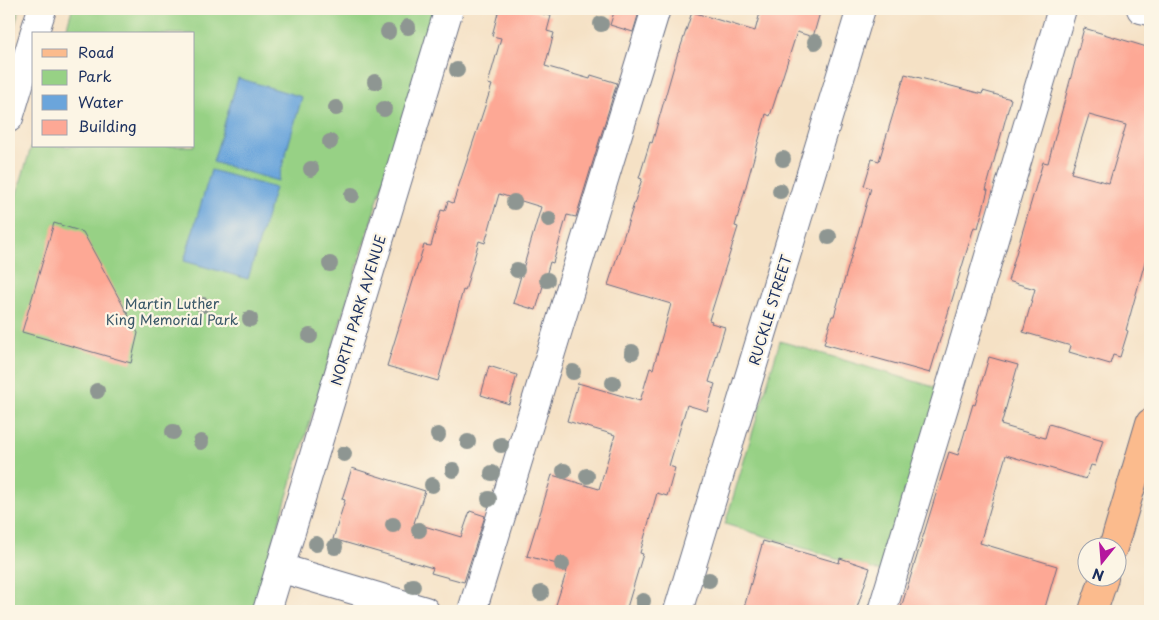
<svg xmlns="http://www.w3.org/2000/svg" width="1159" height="620" viewBox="0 0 1159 620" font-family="'Playpen Sans',sans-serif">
<rect width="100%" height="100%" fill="#fcf5e5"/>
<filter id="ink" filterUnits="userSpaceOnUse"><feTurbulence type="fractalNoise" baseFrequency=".02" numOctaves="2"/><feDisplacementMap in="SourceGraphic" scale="10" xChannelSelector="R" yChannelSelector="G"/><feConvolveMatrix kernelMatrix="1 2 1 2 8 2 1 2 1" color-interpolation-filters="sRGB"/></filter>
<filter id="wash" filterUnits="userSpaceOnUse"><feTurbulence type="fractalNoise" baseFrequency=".0096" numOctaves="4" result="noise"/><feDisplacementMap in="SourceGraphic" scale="20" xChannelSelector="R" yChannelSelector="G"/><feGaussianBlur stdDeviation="1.12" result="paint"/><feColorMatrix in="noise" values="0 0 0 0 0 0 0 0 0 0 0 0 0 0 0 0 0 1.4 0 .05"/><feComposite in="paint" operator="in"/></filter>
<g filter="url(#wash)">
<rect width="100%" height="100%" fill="#f5e1c5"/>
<!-- green -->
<g fill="#97d185" stroke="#598072">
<polygon points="9,9 19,9 19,11 9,45"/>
<polygon points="72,9 436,9 252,611 9,611 9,220 34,137 34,146 194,146 194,34 65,34"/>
<polygon points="780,341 944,390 888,574 725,524"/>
</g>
<!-- water -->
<g fill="#6ba5db" stroke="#436a9c">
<polygon points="238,78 302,97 278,181 213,162"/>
<polygon points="211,170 275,188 248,279 184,261"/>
</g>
<g id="blocks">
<!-- building -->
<g fill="#fda895" fill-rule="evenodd">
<polygon points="499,9 525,9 551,16 547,31 554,33 545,66 590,79 591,75 617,83 576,217 567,215 553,263 550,262 536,310 513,303 541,207 499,194 485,243 479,241 465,291 463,290 438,381 387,366 424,245 431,246 441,210 445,211 448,201 453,203 492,85 488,84 501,38 492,36"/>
<polygon points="615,9 640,9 633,32 610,25"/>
<polygon points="761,9 821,9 813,37 797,32 770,116 766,114 735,226 738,227 709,320 712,321 711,323 725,327 709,382 715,384 707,411 687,405 669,466 675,468 667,496 657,493 640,553 643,554 626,611 554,611 568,567 527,556 552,475 599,489 615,435 567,421 578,383 640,401 650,368 653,369 671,304 608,285 642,179 639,178 650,142 652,143 678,52 679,52 692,12 755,31"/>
<path d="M1084,28L1150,48V244L1126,330L1128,331L1120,357L1113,355L1110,364L1069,352L1071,346L1023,332L1035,289L1008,281L1043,162L1048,163ZM1089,115L1126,125L1109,183L1071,173Z"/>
<polygon points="905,74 982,94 983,91 1011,99 986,190 988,190 978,228 974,227 930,373 824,344 832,316 834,316 871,188 864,186 872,159 879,161"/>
<polygon points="54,223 83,232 138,333 131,363 22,332"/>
<polygon points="989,357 1018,365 1001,425 1045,438 1049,424 1103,440 1095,466 1091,465 1086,479 1006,455 980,543 1057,566 1044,611 900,611 949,452 958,455 973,404 975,405"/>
<polygon points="489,366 517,375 509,404 481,395"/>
<polygon points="352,468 425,491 414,523 461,537 470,511 485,516 464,582 431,573 433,568 333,539 345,500 342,499"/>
<polygon points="763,541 839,563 840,558 870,568 856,611 743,611"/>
</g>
</g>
</g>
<g filter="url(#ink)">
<use href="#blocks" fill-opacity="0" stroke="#676d82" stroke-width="1"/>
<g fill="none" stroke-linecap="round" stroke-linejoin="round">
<!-- minor casing -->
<g stroke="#676d82" stroke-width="30">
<g id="minor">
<polyline points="1141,9 1150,11"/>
<polyline points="34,34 42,9"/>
<polyline points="9,118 34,35"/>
<polyline points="280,568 425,611"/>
<polyline points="267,611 449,9"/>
<polyline points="472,611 656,9"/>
<polyline points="678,611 861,9"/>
<polyline points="882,611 961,351 1062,9"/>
</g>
</g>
<!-- major casing -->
<g stroke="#676d82" stroke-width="30">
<g id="major">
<polyline points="1113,548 1150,423"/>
<polyline points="1093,611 1104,578"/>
</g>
</g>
<!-- minor -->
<use href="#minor" stroke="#fff" stroke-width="28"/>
<!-- major -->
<use href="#major" stroke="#fbbb8d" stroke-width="28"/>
</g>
<!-- trees -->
<g fill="#8e9692">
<circle cx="601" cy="24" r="8"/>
<circle cx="408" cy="27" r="8"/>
<circle cx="388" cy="32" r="8"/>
<circle cx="815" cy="42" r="8"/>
<circle cx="457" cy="70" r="8"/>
<circle cx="375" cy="82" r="8"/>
<circle cx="336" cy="108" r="8"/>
<circle cx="384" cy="109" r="8"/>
<circle cx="330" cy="142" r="8"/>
<circle cx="783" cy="159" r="8"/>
<circle cx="311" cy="169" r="8"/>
<circle cx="780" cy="191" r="8"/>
<circle cx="352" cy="195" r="8"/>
<circle cx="514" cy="202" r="8"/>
<circle cx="549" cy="219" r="8"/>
<circle cx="829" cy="237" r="8"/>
<circle cx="330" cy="264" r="8"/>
<circle cx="517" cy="270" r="8"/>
<circle cx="547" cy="280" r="8"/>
<circle cx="203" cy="305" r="8"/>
<circle cx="250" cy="319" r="8"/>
<circle cx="310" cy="336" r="8"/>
<circle cx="632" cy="352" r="8"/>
<circle cx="573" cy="372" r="8"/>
<circle cx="613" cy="383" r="8"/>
<circle cx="97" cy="391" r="8"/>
<circle cx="173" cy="432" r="8"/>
<circle cx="438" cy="435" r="8"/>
<circle cx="201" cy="442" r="8"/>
<circle cx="468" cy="442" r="8"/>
<circle cx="501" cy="445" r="8"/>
<circle cx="344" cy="454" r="8"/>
<circle cx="453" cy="470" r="8"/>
<circle cx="564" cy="471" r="8"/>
<circle cx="492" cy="473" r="8"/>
<circle cx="587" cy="476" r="8"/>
<circle cx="432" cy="485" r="8"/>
<circle cx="489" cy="499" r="8"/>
<circle cx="393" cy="525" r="8"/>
<circle cx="419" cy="530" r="8"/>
<circle cx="316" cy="544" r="8"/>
<circle cx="335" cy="547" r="8"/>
<circle cx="562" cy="564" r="8"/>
<circle cx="709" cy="580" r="8"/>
<circle cx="413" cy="586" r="8"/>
<circle cx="541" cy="593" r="8"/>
<circle cx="643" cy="601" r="8"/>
</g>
</g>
<g text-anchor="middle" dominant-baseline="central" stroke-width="4.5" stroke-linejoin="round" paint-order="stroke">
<!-- park labels -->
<g font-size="14" fill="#3a5868" stroke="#fcf5e5">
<text x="172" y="303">Martin Luther<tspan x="172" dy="16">King Memorial Park</tspan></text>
</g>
<!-- street labels -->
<g font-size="14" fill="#1b2f5e" stroke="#fcf5e5">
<text transform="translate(358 310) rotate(-73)">NORTH PARK AVENUE</text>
<text transform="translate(770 310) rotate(-73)">RUCKLE STREET</text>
</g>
</g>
<!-- margin -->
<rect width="1159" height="620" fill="none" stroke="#fcf5e5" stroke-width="30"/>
<!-- legend -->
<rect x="32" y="32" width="162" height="115" fill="#fcf5e5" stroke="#a2a6af"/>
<rect x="42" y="49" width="25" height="8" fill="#fbbb8d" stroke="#a2a6af"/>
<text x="78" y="58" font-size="15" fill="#1b2f5e">Road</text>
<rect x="42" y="70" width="25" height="15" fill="#97d185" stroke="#a2a6af"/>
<text x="78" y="82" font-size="15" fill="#1b2f5e">Park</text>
<rect x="42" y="95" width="25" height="15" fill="#6ba5db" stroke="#a2a6af"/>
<text x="78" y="108" font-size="15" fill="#1b2f5e">Water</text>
<rect x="42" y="120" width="25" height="15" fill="#fda895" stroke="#a2a6af"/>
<text x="78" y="132" font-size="15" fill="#1b2f5e">Building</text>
<!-- north arrow -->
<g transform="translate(1102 562) rotate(197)"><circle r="24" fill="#fcf5e5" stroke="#a2a6af"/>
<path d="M0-4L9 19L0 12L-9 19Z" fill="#b5179e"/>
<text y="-8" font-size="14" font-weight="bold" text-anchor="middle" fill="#1b2f5e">N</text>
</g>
</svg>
